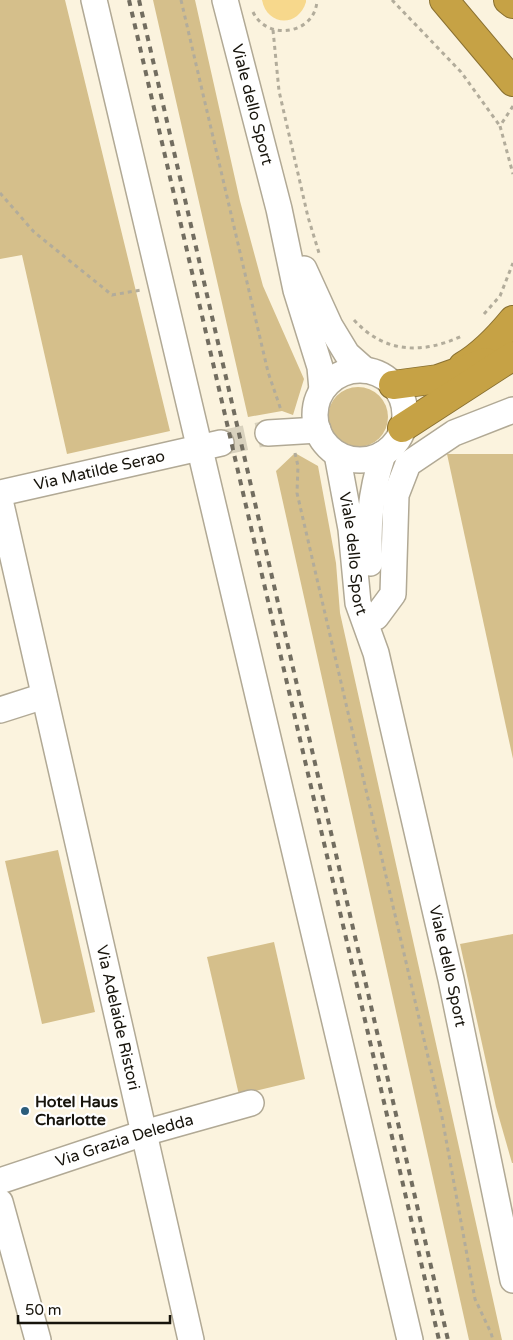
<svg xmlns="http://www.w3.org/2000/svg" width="513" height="1340" viewBox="0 0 513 1340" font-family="'Varela Round',sans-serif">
<rect width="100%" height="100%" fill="#fbf3de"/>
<!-- green -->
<g fill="#d5bf8b">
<polygon points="0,0 65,0 170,431 67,454 22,255 0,259"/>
<polygon points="153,0 195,0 240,201 263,286 304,379 293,415 282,411 248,417"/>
<circle cx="358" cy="417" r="30"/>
<polygon points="295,453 318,466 336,563 340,613 502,1340 469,1340 276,471"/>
<polygon points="447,454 513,454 513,759"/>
<polygon points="58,850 95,1012 42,1024 5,861"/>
<polygon points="513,934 513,1163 512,1163 496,1107 460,944"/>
<polygon points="274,942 305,1079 239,1095 207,957"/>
</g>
<!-- water -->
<path fill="#f7d88c" d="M262,0H306V2C298,28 267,26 262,0Z"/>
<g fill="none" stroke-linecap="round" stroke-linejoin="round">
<!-- minor-tunnel -->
<polyline stroke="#d9d2be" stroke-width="25" stroke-dasharray="25 12" stroke-linecap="butt" points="221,443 268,433"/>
<!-- minor casing -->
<g stroke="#b1a995" stroke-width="28">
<g id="minor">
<polyline points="94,0 410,1340"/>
<path id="s1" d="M225,0L279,209L296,290L320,367L322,390"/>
<polyline points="304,269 330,326 347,354 365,370"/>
<circle cx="360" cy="415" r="45"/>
<polyline points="268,433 318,430"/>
<path id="s2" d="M337,454L351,529L358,603L376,653L451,979L513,1280"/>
<path id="s3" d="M0,493L221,443"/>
<path id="s4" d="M0,500L191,1340"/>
<path d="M370,563C367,524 371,491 383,454"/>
<polyline points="376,617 393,594 396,495 408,464 454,433 513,410"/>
<polyline points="0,710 44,696"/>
<path id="s5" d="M0,1181L144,1133L251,1103"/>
<polyline points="0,1202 38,1340"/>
</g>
</g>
<!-- highway casing -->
<g stroke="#897031" stroke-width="30">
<g id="highway">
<polyline points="444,0 513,82"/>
<polyline points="508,0 513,4"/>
<path d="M463,366C482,355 499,337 513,320"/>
<polyline points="393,385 438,379 486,362"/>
<polyline points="402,428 513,356"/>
</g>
</g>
<!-- path -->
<g stroke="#b2ac9b" stroke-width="3" stroke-dasharray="4 4" stroke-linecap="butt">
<polyline points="181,0 268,372 281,410"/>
<polyline points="392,0 461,72 500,126"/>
<path d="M253,12C267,42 316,34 317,0"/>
<polyline points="273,30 279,91 308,217 319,253"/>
<polyline points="513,106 500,126 513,174"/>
<polyline points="0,193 34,232 112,295 141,290"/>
<polyline points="484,314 500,296 513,263"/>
<path d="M354,320C385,354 423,354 462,336"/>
<polyline points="295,453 298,466 297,493 442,1117 475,1299 491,1333 493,1340"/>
</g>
<!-- minor -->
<use href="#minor" stroke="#fff" stroke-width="25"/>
<!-- highway -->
<use href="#highway" stroke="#c6a245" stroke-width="28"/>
<!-- rail -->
<g stroke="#726d60" stroke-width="4" stroke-dasharray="6 6" stroke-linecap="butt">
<polyline points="129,0 439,1340"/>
<polyline points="139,0 448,1340"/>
</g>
</g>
<!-- markers -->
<circle fill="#2c5d7b" stroke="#fff" stroke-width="2" cx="25" cy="1111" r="5"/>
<g text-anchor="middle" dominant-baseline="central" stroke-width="4.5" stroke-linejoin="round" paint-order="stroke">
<!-- street labels -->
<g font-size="16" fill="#17140c" stroke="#fff">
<text stroke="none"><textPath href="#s1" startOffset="108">Viale dello Sport</textPath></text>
<text stroke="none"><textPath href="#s3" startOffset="102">Via Matilde Serao</textPath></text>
<text stroke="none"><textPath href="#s2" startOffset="101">Viale dello Sport</textPath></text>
<text stroke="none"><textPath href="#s2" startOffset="525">Viale dello Sport</textPath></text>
<text stroke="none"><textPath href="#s4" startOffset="531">Via Adelaide Ristori</textPath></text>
<text stroke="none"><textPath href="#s5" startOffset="131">Via Grazia Deledda</textPath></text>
</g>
<!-- poi labels -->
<g font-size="16" font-weight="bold" fill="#17140c" stroke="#fff" text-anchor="start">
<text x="35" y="1102">Hotel Haus<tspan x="35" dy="18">Charlotte</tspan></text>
</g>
</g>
<!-- scale -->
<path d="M18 1315v8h152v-8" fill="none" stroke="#17140c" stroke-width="2.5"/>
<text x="25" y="1315" font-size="15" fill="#17140c" stroke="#ffffff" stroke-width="4" paint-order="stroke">50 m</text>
</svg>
